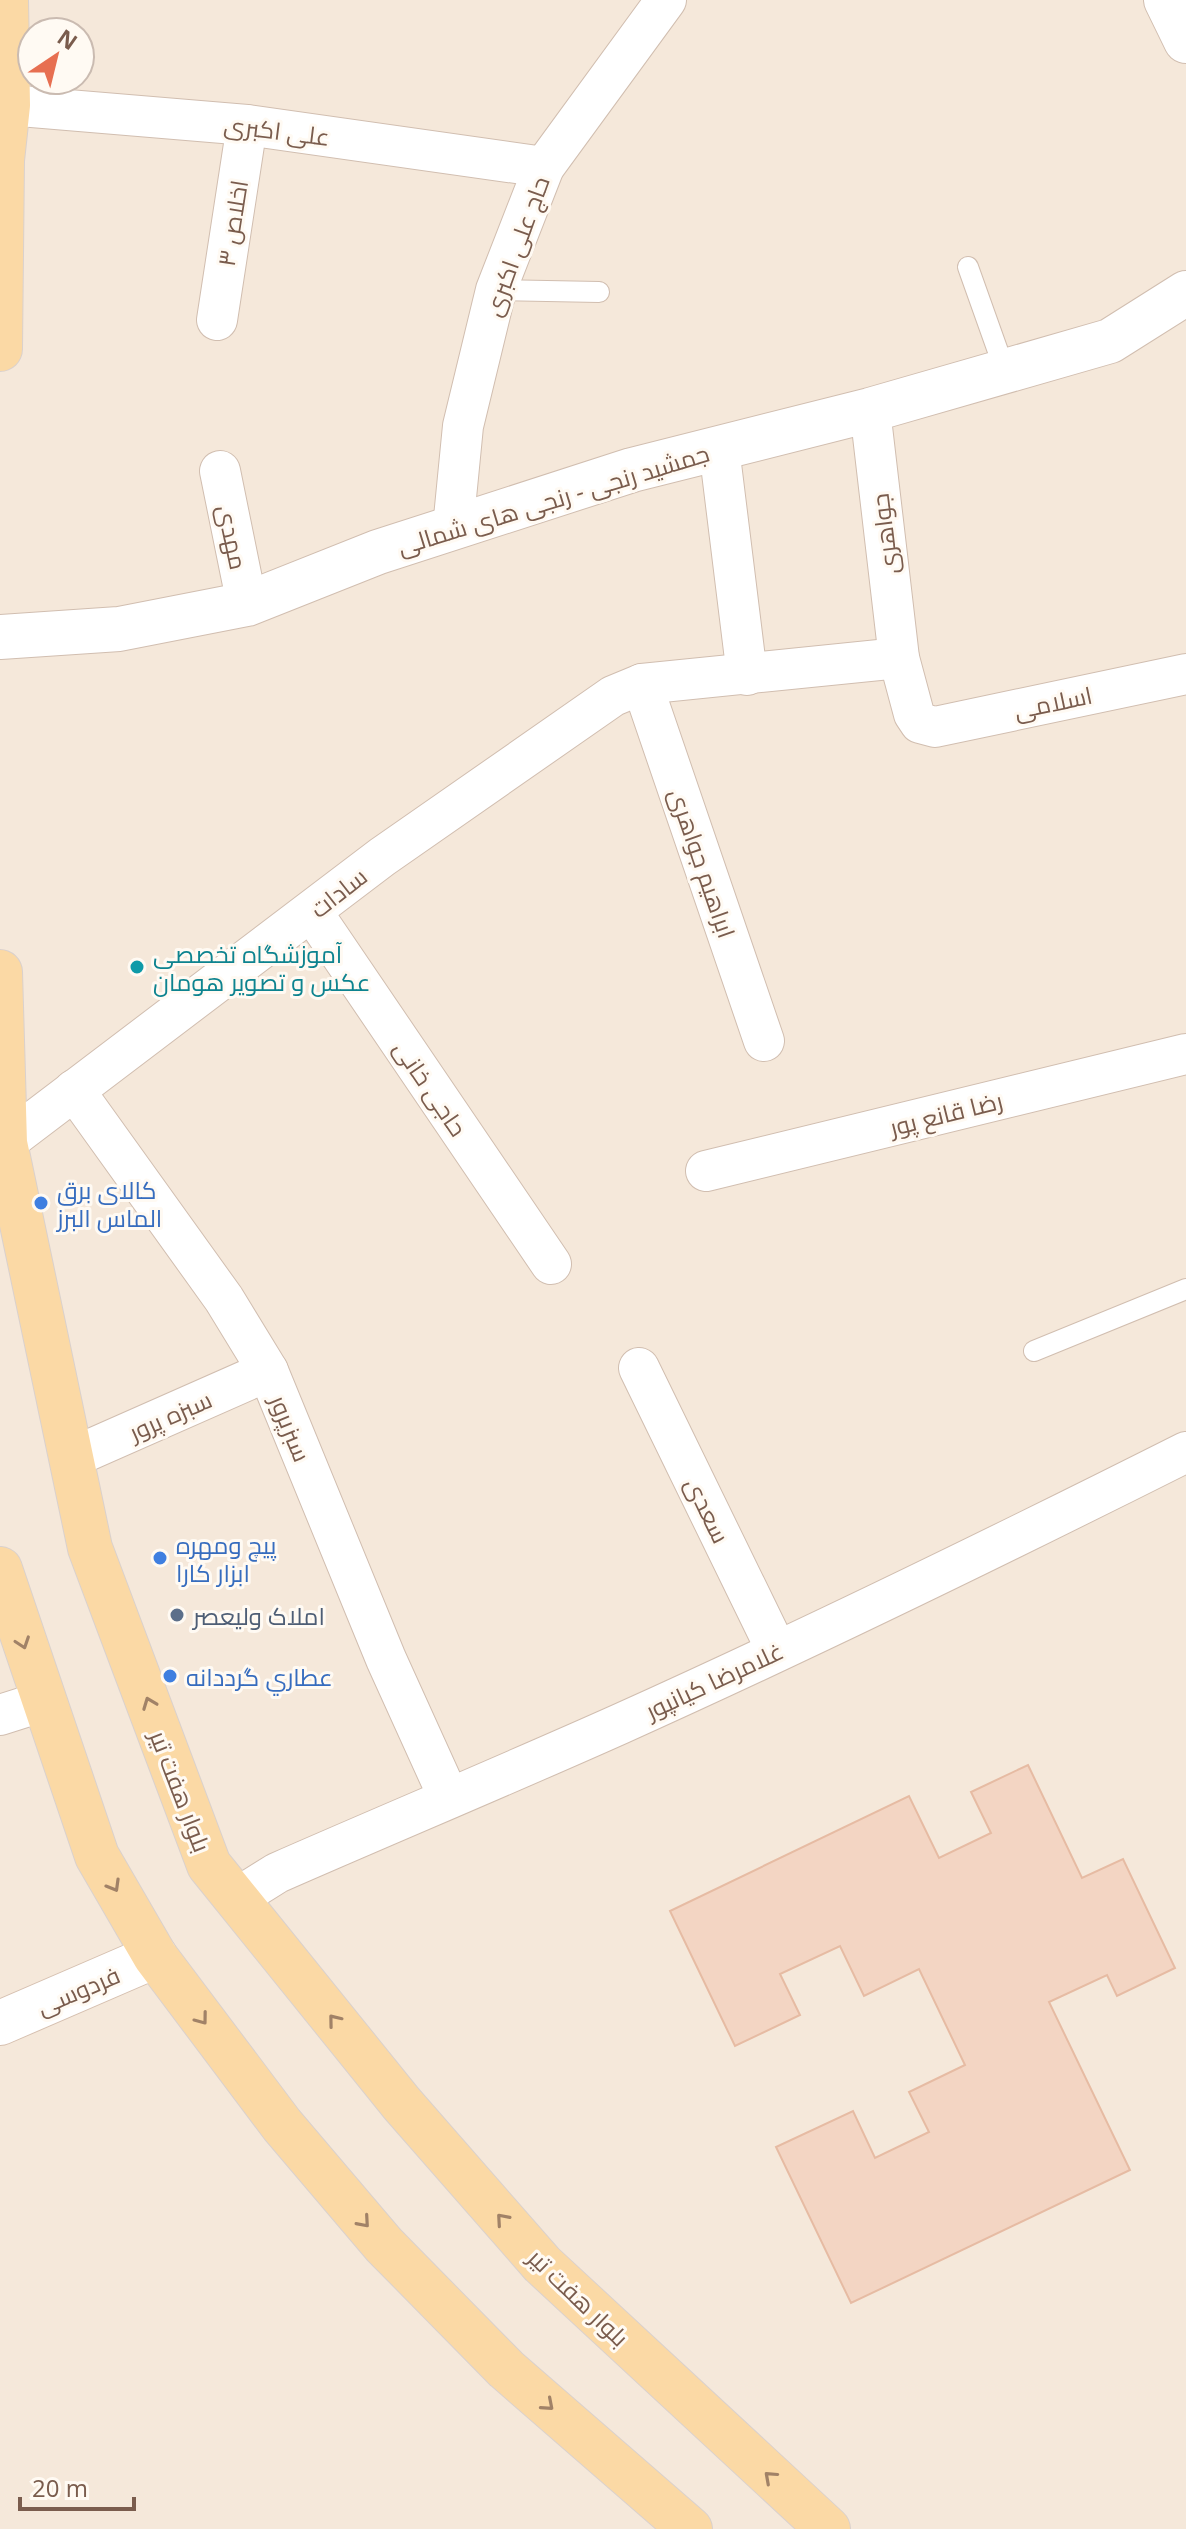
<svg xmlns="http://www.w3.org/2000/svg" width="1186" height="2529" viewBox="0 0 1186 2529" font-family="'Open Sans',Cairo,sans-serif">
<rect width="100%" height="100%" fill="#fdf6ec"/>
<!-- residential -->
<path fill="#f5e8da" fill-rule="evenodd" d="M0,0H1186V2529H0ZM32,32H80V80H32Z"/>
<!-- building -->
<polygon fill="#f3d5c3" stroke="#e6bba3" stroke-width="2" points="1028,1765 1082,1878 1123,1859 1175,1968 1117,1996 1107,1975 1049,2002 1130,2170 851,2303 776,2147 853,2111 875,2158 929,2132 909,2092 965,2065 919,1969 864,1996 840,1946 780,1974 800,2015 735,2046 670,1911 909,1796 939,1858 991,1833 971,1792"/>
<g fill="none" stroke-linecap="round" stroke-linejoin="round">
<!-- service casing -->
<g stroke="#d1beb0" stroke-width="22">
<g id="service">
<polyline points="968,267 1005,371"/>
<polyline points="496,290 599,292"/>
<polyline points="1034,1351 1186,1289"/>
</g>
</g>
<!-- minor casing -->
<g stroke="#d1beb0" stroke-width="42">
<g id="minor">
<polyline points="8,105 247,125 544,167"/>
<polyline points="217,320 247,125"/>
<polyline points="870,410 899,658 914,714 920,723 935,727 1186,674"/>
<polyline points="719,448 747,675"/>
<polyline points="220,471 247,604"/>
<polyline points="453,528 463,426 496,290 544,167 666,0"/>
<polyline points="642,684 764,1041"/>
<polyline points="312,912 551,1264"/>
<polyline points="74,1090 224,1299 268,1371 386,1659 449,1798"/>
<polyline points="5,1143 382,857 613,696 642,684 899,658"/>
<polyline points="706,1171 1186,1054"/>
<polyline points="639,1368 777,1651"/>
<polyline points="71,1458 268,1371"/>
<polyline points="0,1715 44,1701"/>
<path d="M237,1898L277,1873C391,1823 506,1775 620,1724C811,1638 999,1546 1186,1452"/>
</g>
</g>
<!-- tertiary casing -->
<g stroke="#d1beb0" stroke-width="46">
<g id="tertiary">
<polyline points="1166,0 1186,41"/>
<polyline points="0,637 119,629 247,604 378,552 632,470 870,410 1110,341 1186,293"/>
</g>
</g>
<!-- secondary casing -->
<g stroke="#d6c0b0" stroke-width="46">
<polyline id="secondary" points="0,2023 155,1956"/>
</g>
<!-- primary casing -->
<g stroke="#dad1cd" stroke-width="46">
<g id="primary">
<polyline points="0,349 2,160 8,105 6,0"/>
<polyline points="0,972 5,1143 90,1548 209,1865 402,2104 542,2264 828,2529"/>
<polyline points="0,1569 97,1856 155,1956 282,2125 384,2245 506,2369 690,2529"/>
</g>
</g>
<!-- service -->
<use href="#service" stroke="#fff" stroke-width="20"/>
<!-- minor -->
<use href="#minor" stroke="#fff" stroke-width="40"/>
<!-- tertiary -->
<use href="#tertiary" stroke="#fff" stroke-width="44"/>
<!-- secondary -->
<use href="#secondary" stroke="#fff" stroke-width="44"/>
<!-- primary -->
<use href="#primary" stroke="#fbd9a5" stroke-width="44"/>
</g>
<!-- one-way arrows -->
<defs><path id="oneway-chevron" d="M-2-3.5L2.5 0L-2 3.5" fill="none" stroke-width="1.6" stroke-linecap="round" stroke-linejoin="round" transform="scale(2)"/></defs>
<g stroke="#a18267">
<use href="#oneway-chevron" transform="translate(23 1643) rotate(71)"/>
<use href="#oneway-chevron" transform="translate(149 1703) rotate(-111)"/>
<use href="#oneway-chevron" transform="translate(114 1886) rotate(60)"/>
<use href="#oneway-chevron" transform="translate(202 2019) rotate(53)"/>
<use href="#oneway-chevron" transform="translate(334 2020) rotate(-129)"/>
<use href="#oneway-chevron" transform="translate(502 2219) rotate(-131)"/>
<use href="#oneway-chevron" transform="translate(364 2222) rotate(49)"/>
<use href="#oneway-chevron" transform="translate(548 2405) rotate(41)"/>
<use href="#oneway-chevron" transform="translate(770 2477) rotate(-138)"/>
</g>
<!-- markers -->
<circle fill="#0f9aa8" stroke="#fffaf3" stroke-width="3" cx="137" cy="967" r="8"/>
<g fill="#3f7fe0" stroke="#fffaf3" stroke-width="3">
<circle cx="41" cy="1203" r="8"/>
<circle cx="160" cy="1558" r="8"/>
<circle cx="170" cy="1676" r="8"/>
</g>
<circle fill="#5c6f8a" stroke="#fffaf3" stroke-width="3" cx="177" cy="1615" r="8"/>
<g text-anchor="middle" dominant-baseline="central" stroke-width="6" stroke-linejoin="round" paint-order="stroke">
<!-- street labels -->
<g font-size="24" fill="#7a5c4d" stroke="#fffaf3">
<text transform="translate(277 130) rotate(7)">علی اکبری</text>
<text transform="translate(232 223) rotate(-81)">اخلاص ۳</text>
<text transform="translate(516 246) rotate(-70)">حاج علی اکبری</text>
<text transform="translate(553 499) rotate(-17)">جمشید رنجی - رنجی های شمالی</text>
<text transform="translate(884 534) rotate(-97)">جواهری</text>
<text transform="translate(233 537) rotate(78)">مهدی</text>
<text transform="translate(1053 702) rotate(-12)">اسلامی</text>
<text transform="translate(703 863) rotate(71)">ابراهیم جواهری</text>
<text transform="translate(338 892) rotate(-38)">سادات</text>
<text transform="translate(431 1088) rotate(56)">حاجی خانی</text>
<text transform="translate(946 1113) rotate(-14)">رضا قانع پور</text>
<text transform="translate(170 1415) rotate(-24)">سبزه پرور</text>
<text transform="translate(291 1428) rotate(68)">سبزپرور</text>
<text transform="translate(708 1510) rotate(64)">سعدی</text>
<text transform="translate(714 1680) rotate(-25)">غلامرضا کیانپور</text>
<text transform="translate(181 1791) rotate(69)">بلوار هفت تیر</text>
<text transform="translate(78 1990) rotate(-23)">فردوسی</text>
<text transform="translate(579 2297) rotate(44)">بلوار هفت تیر</text>
</g>
<!-- culture labels -->
<g font-size="24" fill="#0d838f" stroke="#fffaf3" text-anchor="start">
<text x="153" y="953">آموزشگاه تخصصی<tspan x="153" dy="28">عکس و تصویر هومان</tspan></text>
</g>
<!-- shop labels -->
<g font-size="24" fill="#366cbe" stroke="#fffaf3" text-anchor="start">
<text x="57" y="1189">کالای برق<tspan x="57" dy="28">الماس البرز</tspan></text>
<text x="176" y="1544">پیچ ومهره<tspan x="176" dy="28">ابزار کارا</tspan></text>
<text x="186" y="1676">عطاري گرددانه</text>
</g>
<!-- service labels -->
<g font-size="24" fill="#4e5e75" stroke="#fffaf3" text-anchor="start">
<text x="193" y="1615">املاک ولیعصر</text>
</g>
</g>
<!-- north arrow -->
<g transform="translate(56 56) rotate(35)"><circle r="38" fill="#fffaf3" stroke="#cabbb1" stroke-width="2"/>
<path d="M0-6L14 30L0 20L-14 30Z" fill="#e76f51"/>
<text y="-12" font-size="22" font-weight="bold" text-anchor="middle" fill="#7a5c4d">N</text>
</g>
<!-- scale -->
<path d="M20 2497v12h114v-12" fill="none" stroke="#7a5c4d" stroke-width="4"/>
<text x="32" y="2497" font-size="24" fill="#7a5c4d" stroke="#fffaf3" stroke-width="6" paint-order="stroke">20 m</text>
</svg>
